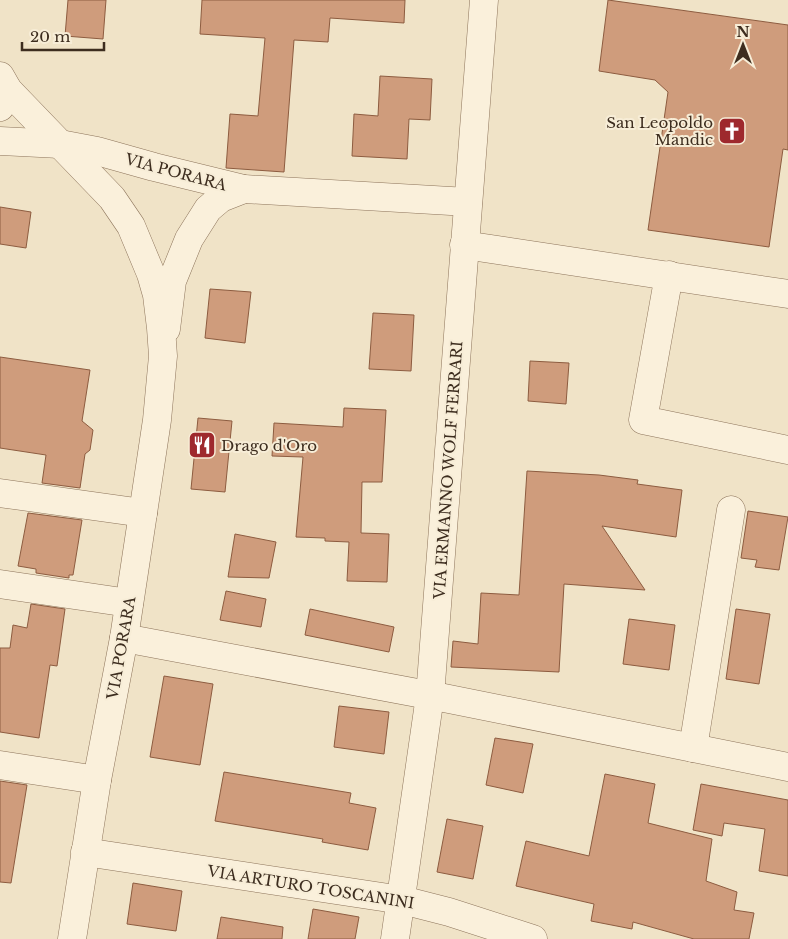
<svg xmlns="http://www.w3.org/2000/svg" width="788" height="939" viewBox="0 0 788 939" font-family="'Libre Baskerville',serif">
<rect width="100%" height="100%" fill="#f0e3c7"/>
<!-- building -->
<g fill="#cf9c7c" stroke="#8d5c40">
<polygon points="68,0 106,0 103,39 65,36"/>
<polygon points="202,0 405,0 404,23 330,18 328,42 294,40 284,172 226,168 230,114 258,116 265,38 200,34"/>
<polygon points="608,0 788,25 788,150 783,149 769,247 648,230 668,92 655,80 599,71"/>
<polygon points="380,76 432,79 430,120 409,119 407,159 352,156 354,114 378,116"/>
<polygon points="0,207 31,212 26,248 0,244"/>
<polygon points="210,289 251,292 245,343 205,338"/>
<polygon points="373,313 414,315 411,371 369,369"/>
<polygon points="0,357 90,370 82,421 93,430 90,450 85,454 80,488 42,483 46,455 0,448"/>
<polygon points="530,361 569,363 566,404 528,401"/>
<polygon points="344,408 386,410 382,482 362,482 361,533 389,534 387,582 347,581 349,542 325,541 325,538 296,537 303,457 272,456 274,423 343,427"/>
<polygon points="198,418 232,421 225,492 191,489"/>
<polygon points="527,471 599,475 638,480 637,484 682,490 676,537 602,526 645,590 564,584 559,672 451,667 453,641 478,644 481,593 519,595"/>
<polygon points="748,511 788,517 779,570 755,567 757,560 741,558"/>
<polygon points="28,513 82,520 73,575 69,575 69,578 36,573 36,569 18,566"/>
<polygon points="235,534 276,542 269,578 228,577"/>
<polygon points="226,591 266,599 261,627 220,620"/>
<polygon points="31,604 65,609 57,666 50,665 39,738 0,732 0,648 10,648 13,625 27,628"/>
<polygon points="310,609 394,627 389,652 305,635"/>
<polygon points="736,609 770,614 759,684 726,679"/>
<polygon points="629,619 675,625 669,670 623,664"/>
<polygon points="164,676 213,684 200,765 150,757"/>
<polygon points="339,706 389,712 384,754 334,747"/>
<polygon points="495,738 533,744 523,793 486,785"/>
<polygon points="224,772 351,793 349,803 376,808 368,850 322,842 323,839 215,821"/>
<polygon points="605,774 655,784 648,823 712,839 706,881 737,892 734,910 754,913 749,939 694,939 633,922 632,929 591,921 594,904 516,886 526,841 589,856"/>
<polygon points="0,781 27,785 11,883 0,882"/>
<polygon points="701,784 788,800 788,876 759,871 765,829 724,823 722,836 693,830"/>
<polygon points="447,819 483,826 473,879 437,872"/>
<polygon points="133,883 182,891 176,931 127,924"/>
<polygon points="313,909 359,917 355,939 308,939"/>
<polygon points="221,917 283,927 282,939 217,939"/>
</g>
<g fill="none" stroke-linecap="round" stroke-linejoin="round">
<!-- minor casing -->
<g stroke="#8d745b" stroke-width="29">
<g id="minor">
<polyline points="0,107 8,90"/>
<polyline points="0,141 60,144 97,151 154,167 244,189 468,202"/>
<polyline points="464,245 788,294"/>
<polyline points="669,275 643,420 788,450"/>
<polyline points="166,329 172,281 189,239 208,209 221,198 244,189"/>
<polyline points="0,493 143,513"/>
<polyline points="0,584 129,603"/>
<polyline points="124,638 444,698 788,767"/>
<polyline points="693,748 731,510"/>
<polyline points="0,765 97,780"/>
<polyline points="85,852 402,900 449,912 533,939"/>
<polyline points="395,939 430,696 484,0"/>
</g>
</g>
<!-- tertiary casing -->
<g stroke="#8d745b" stroke-width="29">
<polyline id="tertiary" points="0,76 8,90 112,198 131,226 151,274 157,295 161,328 163,356 157,420 143,513 124,638 97,780 72,939"/>
</g>
<!-- minor -->
<use href="#minor" stroke="#faf0db" stroke-width="28"/>
<!-- tertiary -->
<use href="#tertiary" stroke="#faf0db" stroke-width="28"/>
</g>
<!-- icons -->
<defs>
<g id="church-square" transform="scale(1.4375)"><rect x="-9" y="-9" width="18" height="18" rx="4" fill="#9e292d" stroke="#f7edd7"/><path d="M-1.2-6h2.4v3.5h3.3v2.4h-3.3V6h-2.4V-.1h-3.3v-2.4h3.3Z" fill="#fff"/></g>
<g id="restaurant-square" transform="scale(1.4375)"><rect x="-9" y="-9" width="18" height="18" rx="4" fill="#9e292d" stroke="#f7edd7"/><path d="M-5-6h1v4h1v-4h1v4h1v-4h1v5L-1.5 .5V6h-2V.5L-5-1ZM5-6V6H3V1.5H1.5Q1.5-4 5-6Z" fill="#fff"/></g>
</defs>
<g fill-rule="evenodd">
<use href="#church-square" x="732" y="131"/>
<use href="#restaurant-square" x="202" y="445"/>
</g>
<g text-anchor="middle" dominant-baseline="central" stroke-width="4" stroke-linejoin="round" paint-order="stroke">
<!-- poi labels -->
<g font-size="15" fill="#3d2d1f" stroke="#f7edd7" text-anchor="end">
<text x="713" y="122">San Leopoldo<tspan x="713" dy="17">Mandic</tspan></text>
<text x="221" y="445" text-anchor="start">Drago d'Oro</text>
</g>
<!-- street labels -->
<g font-size="15" fill="#3d2d1f" stroke="#f7edd7">
<text transform="translate(176 172) rotate(15)">VIA PORARA</text>
<text transform="translate(448 470) rotate(-86)">VIA ERMANNO WOLF FERRARI</text>
<text transform="translate(121 648) rotate(-80)">VIA PORARA</text>
<text transform="translate(311 887) rotate(9)">VIA ARTURO TOSCANINI</text>
</g>
</g>
<!-- north arrow -->
<g transform="translate(743 45)" stroke="#f7edd7" stroke-width="4" paint-order="stroke">
<path d="M0-4L9 19L0 12L-9 19Z" fill="#3d2d1f"/>
<text y="-8" font-size="14" font-weight="bold" text-anchor="middle" fill="#3d2d1f">N</text>
</g>
<!-- scale -->
<path d="M22 42v8h82v-8" fill="none" stroke="#3d2d1f" stroke-width="2.5"/>
<text x="30" y="42" font-size="15" fill="#3d2d1f" stroke="#f7edd7" stroke-width="4" paint-order="stroke">20 m</text>
</svg>
